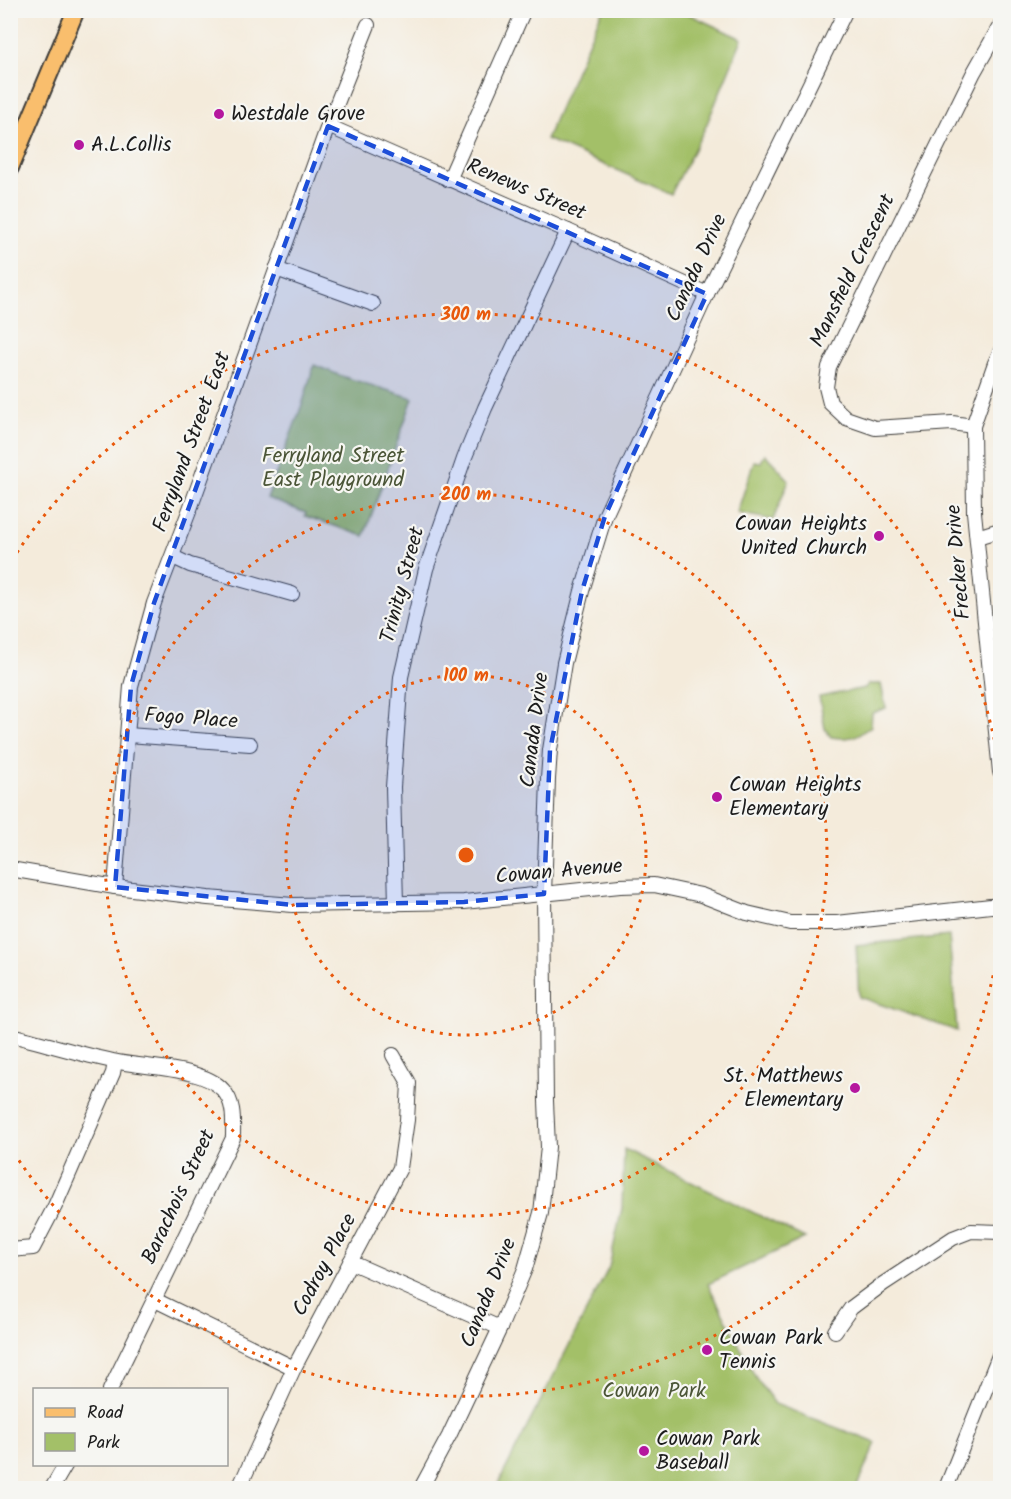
<svg xmlns="http://www.w3.org/2000/svg" width="1011" height="1499" viewBox="0 0 1011 1499" font-family="Kalam,sans-serif">
<rect width="100%" height="100%" fill="#f6f6f2"/>
<filter id="ink" filterUnits="userSpaceOnUse"><feTurbulence type="fractalNoise" baseFrequency=".0167" numOctaves="2"/><feDisplacementMap in="SourceGraphic" scale="12" xChannelSelector="R" yChannelSelector="G"/><feConvolveMatrix kernelMatrix="1 2 1 2 8 2 1 2 1" color-interpolation-filters="sRGB"/></filter>
<filter id="wash" filterUnits="userSpaceOnUse"><feTurbulence type="fractalNoise" baseFrequency=".008" numOctaves="4" result="noise"/><feDisplacementMap in="SourceGraphic" scale="24" xChannelSelector="R" yChannelSelector="G"/><feGaussianBlur stdDeviation="1.35" result="paint"/><feColorMatrix in="noise" values="0 0 0 0 0 0 0 0 0 0 0 0 0 0 0 0 0 1.4 0 .05"/><feComposite in="paint" operator="in"/></filter>
<g filter="url(#wash)">
<rect width="100%" height="100%" fill="#f4ebdb"/>
<!-- green -->
<g fill="#a3c068" stroke="#606e42" stroke-width="1.5">
<polygon points="602,11 682,11 742,39 706,126 671,194 546,139"/>
<polygon points="314,365 344,377 413,398 364,536 305,516 306,513 267,498 303,402"/>
<polygon points="765,454 789,480 773,520 737,513 754,461 761,462"/>
<path d="M868,684H881L886,708L872,713L871,726C858,737 848,740 831,737L825,729L819,697L865,688Z"/>
<polygon points="949,936 957,1031 859,997 856,945"/>
<polygon points="624,1149 805,1238 708,1284 756,1378 775,1404 876,1443 856,1488 496,1488 609,1267 622,1208"/>
</g>
</g>
<g filter="url(#ink)">
<g fill="none" stroke-linecap="round" stroke-linejoin="round">
<!-- minor casing -->
<g stroke="#3c3b39" stroke-width="16">
<g id="minor">
<polyline points="328,126 568,231 707,294"/>
<polyline points="449,180 524,10"/>
<polyline points="276,269 373,304"/>
<polyline points="1000,352 995,363 973,426 974,512 1000,772"/>
<polyline points="973,426 952,423 875,428 846,418 830,403 826,387 829,367 974,72 1000,26"/>
<polyline points="977,537 1000,530"/>
<polyline points="173,557 190,565 292,594"/>
<polyline points="128,735 250,744"/>
<polyline points="10,869 115,887 208,898 293,905 464,902 620,886 654,885 701,895 747,913 790,923 837,923 1000,905"/>
<polyline points="115,887 131,686 154,603 190,509 328,126 368,25"/>
<polyline points="396,904 393,787 401,677 426,569 464,459 485,408 568,231"/>
<path d="M10,1035C45,1043 79,1054 113,1061C143,1068 203,1067 223,1090C235,1103 233,1121 233,1138L110,1390"/>
<polyline points="10,1250 33,1248 55,1206 113,1073 115,1062"/>
<polyline points="350,1262 500,1328"/>
<polyline points="155,1300 294,1368"/>
<polyline points="835,1331 851,1308 883,1284 953,1238 971,1231 1000,1232"/>
<polyline points="52,1488 66,1464"/>
<polyline points="239,1488 294,1368 400,1168 407,1120 409,1083 393,1055"/>
<polyline points="421,1488 449,1436 500,1328 525,1269 541,1213 548,1147 546,1101 544,894 548,779 550,750 564,663 582,591 605,516 707,294 846,10"/>
<polyline points="946,1488 1000,1353"/>
</g>
</g>
<!-- major casing -->
<g stroke="#3c3b39" stroke-width="20">
<polyline id="major" points="10,168 76,10"/>
</g>
<!-- minor -->
<use href="#minor" stroke="#fff" stroke-width="14"/>
<!-- major -->
<use href="#major" stroke="#f9be6d" stroke-width="16"/>
</g>
</g>
<!-- marked area -->
<path fill="#1d4ed8" fill-opacity="0.2" stroke="#1d4ed8" stroke-width="4.5" stroke-dasharray="12 8" stroke-linejoin="round" d="M328,126L707,294L605,516L582,591L550,750L544,894L464,902L293,905L115,887L131,686L154,603Z"/>
<!-- distance rings -->
<g fill="none" stroke="#e8590c" stroke-width="3" stroke-dasharray="3 6">
<circle cx="466" cy="855" r="180"/>
<circle cx="466" cy="855" r="361"/>
<path d="M1000 940A541 541 0 0 1 12 1150M12 560A541 541 0 0 1 1000 770"/>
</g>
<!-- markers -->
<g fill="#b5179e" stroke="#f6f6f2" stroke-width="2">
<circle cx="219" cy="114" r="6"/>
<circle cx="79" cy="145" r="6"/>
<circle cx="879" cy="536" r="6"/>
<circle cx="717" cy="797" r="6"/>
<circle cx="855" cy="1088" r="6"/>
<circle cx="707" cy="1350" r="6"/>
<circle cx="644" cy="1451" r="6"/>
</g>
<g text-anchor="middle" dominant-baseline="central" stroke-width="4.5" stroke-linejoin="round" paint-order="stroke">
<!-- poi labels -->
<g font-size="21" fill="#1c1c1c" stroke="#f6f6f2" text-anchor="start">
<text x="231" y="114">Westdale Grove</text>
<text x="91" y="145">A.L.Collis</text>
<text x="867" y="524" text-anchor="end">Cowan Heights<tspan x="867" dy="24">United Church</tspan></text>
<text x="729" y="785">Cowan Heights<tspan x="729" dy="24">Elementary</tspan></text>
<text x="843" y="1076" text-anchor="end">St. Matthews<tspan x="843" dy="24">Elementary</tspan></text>
<text x="719" y="1338">Cowan Park<tspan x="719" dy="24">Tennis</tspan></text>
<text x="656" y="1439">Cowan Park<tspan x="656" dy="24">Baseball</tspan></text>
</g>
<!-- street labels -->
<g font-size="21" fill="#1c1c1c" stroke="#f6f6f2">
<text transform="translate(526 190) rotate(23)">Renews Street</text>
<text transform="translate(697 268) rotate(-65)">Canada Drive</text>
<text transform="translate(853 271) rotate(-64)">Mansfield Crescent</text>
<text transform="translate(192 442) rotate(-70)">Ferryland Street East</text>
<text transform="translate(959 562) rotate(-95)">Frecker Drive</text>
<text transform="translate(403 585) rotate(-75)">Trinity Street</text>
<text transform="translate(191 719) rotate(4)">Fogo Place</text>
<text transform="translate(535 730) rotate(-83)">Canada Drive</text>
<text transform="translate(559 872) rotate(-5)">Cowan Avenue</text>
<text transform="translate(179 1197) rotate(-65)">Barachois Street</text>
<text transform="translate(325 1265) rotate(-62)">Codroy Place</text>
<text transform="translate(489 1293) rotate(-68)">Canada Drive</text>
</g>
<!-- park labels -->
<g font-size="21" fill="#4b5537" stroke="#f6f6f2">
<text x="333" y="456">Ferryland Street<tspan x="333" dy="24">East Playground</tspan></text>
<text x="654" y="1391">Cowan Park</text>
</g>
</g>
<circle cx="466" cy="855" r="9" fill="#e8590c" stroke="#f6f6f2" stroke-width="3"/>
<g font-size="18" text-anchor="middle" font-weight="bold" fill="#e8590c" stroke="#f6f6f2" stroke-width="4.5" stroke-linejoin="round" paint-order="stroke">
<text x="466" y="320">300 m</text>
<text x="466" y="500">200 m</text>
<text x="466" y="681">100 m</text>
</g>
<!-- margin -->
<rect width="1011" height="1499" fill="none" stroke="#f6f6f2" stroke-width="36"/>
<!-- legend -->
<rect x="33" y="1388" width="195" height="78" fill="#f6f6f2" stroke="#9f9f9c" stroke-width="1.5"/>
<rect x="45" y="1408" width="30" height="9" fill="#f9be6d" stroke="#9f9f9c" stroke-width="1.5"/>
<text x="87" y="1418" font-size="18" fill="#1c1c1c">Road</text>
<rect x="45" y="1433" width="30" height="18" fill="#a3c068" stroke="#9f9f9c" stroke-width="1.5"/>
<text x="87" y="1448" font-size="18" fill="#1c1c1c">Park</text>
</svg>
